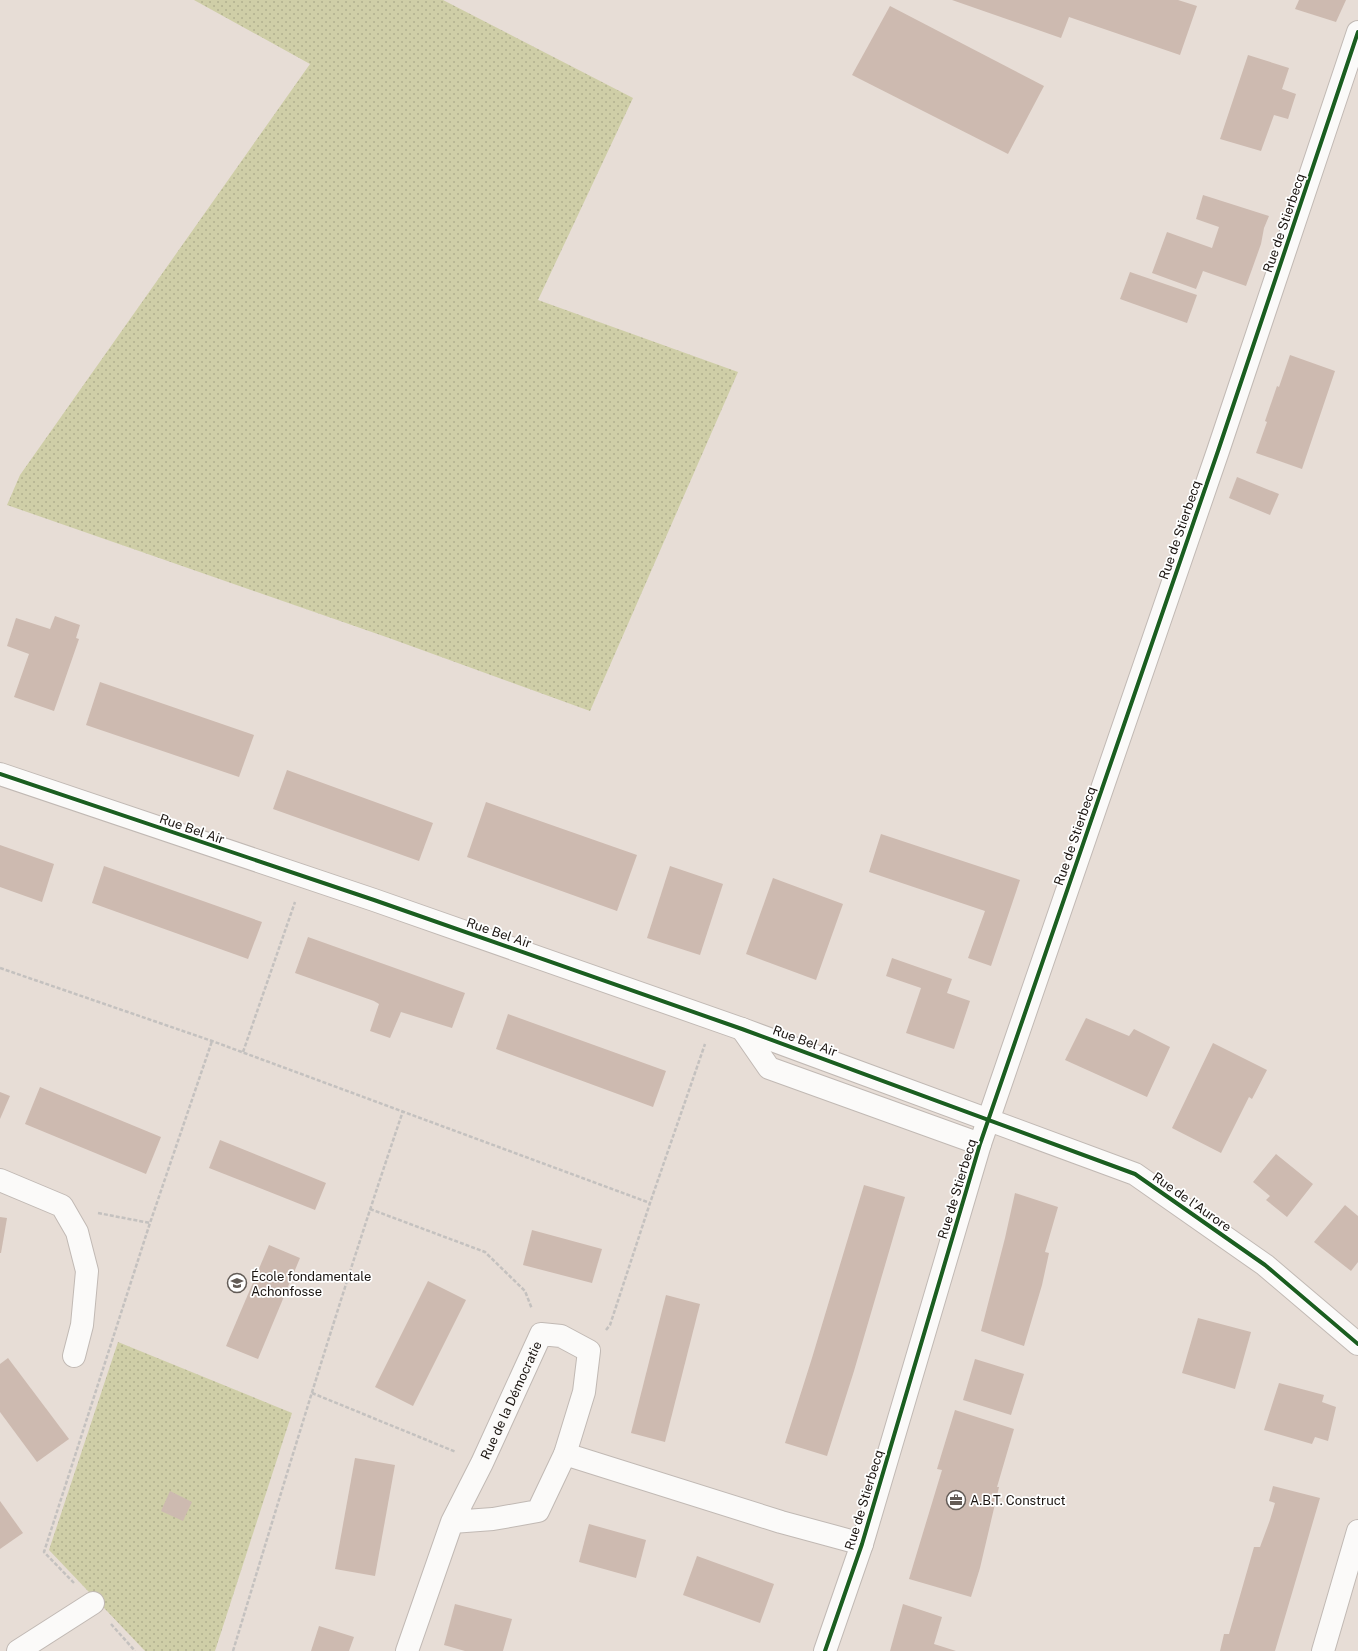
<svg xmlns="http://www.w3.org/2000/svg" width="1358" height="1651" viewBox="0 0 1358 1651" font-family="'Public Sans',sans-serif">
<defs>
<pattern id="grass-dots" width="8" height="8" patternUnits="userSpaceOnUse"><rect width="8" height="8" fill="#cfcea7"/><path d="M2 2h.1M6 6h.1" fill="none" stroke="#b1b08f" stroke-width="1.8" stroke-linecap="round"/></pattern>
</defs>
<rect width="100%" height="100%" fill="#e7ddd6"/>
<!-- grass -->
<g fill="url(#grass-dots)">
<polygon points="194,0 443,0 633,98 538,300 738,372 590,711 389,638 7,505 20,475 310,64"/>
<polygon points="118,1342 292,1413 215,1651 145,1651 49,1550"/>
</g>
<!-- building -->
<g fill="#cdbab0">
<polygon points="952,0 1178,0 1197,6 1180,55 1069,17 1061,38"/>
<polygon points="1299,0 1346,0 1336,22 1295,9"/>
<polygon points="890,6 1044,86 1008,154 852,75"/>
<polygon points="1248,55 1289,68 1282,89 1296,94 1288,119 1274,115 1261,151 1220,139"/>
<polygon points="1203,195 1269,216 1264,228 1261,244 1246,286 1203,271 1196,289 1152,273 1167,232 1212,248 1219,227 1196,219"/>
<polygon points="1130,272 1197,295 1187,323 1120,299"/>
<polygon points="1290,355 1335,371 1302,469 1256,453 1267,422 1265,421 1277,386 1279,387"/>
<polygon points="1237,477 1279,494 1270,515 1229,498"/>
<polygon points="55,616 80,625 76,638 79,639 54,711 14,697 29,654 7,646 16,618 50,629"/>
<polygon points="100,682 254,735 239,777 86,725"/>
<polygon points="287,770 433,823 419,861 273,809"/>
<polygon points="486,802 637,855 617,911 467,857"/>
<polygon points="881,834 1020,880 991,966 968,958 985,911 869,872"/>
<polygon points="0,845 54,864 42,902 0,887"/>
<polygon points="104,866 262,922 248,959 92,903"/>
<polygon points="670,866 723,884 700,955 647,938"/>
<polygon points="773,878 843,904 816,980 746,954"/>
<polygon points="308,937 465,993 452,1028 401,1012 390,1038 370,1031 379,1004 374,1001 295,973"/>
<polygon points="892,958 952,979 947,993 970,1001 954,1049 906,1033 921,988 886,976"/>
<polygon points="508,1014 666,1071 653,1107 496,1049"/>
<polygon points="1086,1018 1129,1036 1134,1029 1170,1047 1147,1097 1065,1060"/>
<polygon points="1213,1043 1267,1070 1252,1099 1249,1097 1221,1153 1172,1128"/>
<polygon points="40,1087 161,1137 146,1174 25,1124"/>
<polygon points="0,1092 10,1096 0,1119"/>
<polygon points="220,1140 326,1183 315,1210 209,1168"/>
<polygon points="1276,1154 1313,1184 1287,1217 1266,1200 1270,1196 1253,1182"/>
<polygon points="864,1185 905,1197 854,1371 827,1456 785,1443 812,1358"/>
<polygon points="1015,1193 1058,1207 1045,1252 1049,1253 1042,1285 1024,1346 981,1331 1005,1238"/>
<polygon points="1345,1205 1358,1216 1358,1262 1351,1271 1314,1242"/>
<polygon points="0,1217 7,1218 1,1253 0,1253"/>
<polygon points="532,1230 602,1249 592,1283 523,1265"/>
<polygon points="269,1245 300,1258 258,1359 226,1346"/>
<polygon points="428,1281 466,1300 413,1406 375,1387"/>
<polygon points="666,1295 700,1304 665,1442 631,1433"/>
<polygon points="1198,1318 1251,1332 1235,1389 1182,1373"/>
<polygon points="8,1358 69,1439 37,1462 0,1412 0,1364"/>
<polygon points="975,1359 1024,1374 1011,1415 963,1400"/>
<polygon points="1279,1383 1324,1395 1322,1402 1336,1407 1328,1441 1315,1437 1312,1444 1264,1430"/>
<polygon points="955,1410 1014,1429 997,1487 999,1487 980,1568 971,1597 909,1579 942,1470 937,1469"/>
<polygon points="355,1458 395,1465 375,1576 335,1569"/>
<polygon points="1273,1486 1320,1498 1275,1651 1220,1651 1224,1634 1229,1634 1254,1547 1260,1547 1270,1520 1275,1503 1269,1501"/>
<polygon points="170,1491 192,1502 183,1521 161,1511"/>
<polygon points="0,1501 23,1533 0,1549"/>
<polygon points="589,1524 646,1540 636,1578 579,1562"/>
<polygon points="697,1556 774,1584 760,1623 683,1595"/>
<polygon points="455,1604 512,1619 503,1651 465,1651 444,1645"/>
<polygon points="903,1604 942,1617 934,1644 956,1651 890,1651"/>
<polygon points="319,1626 354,1637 349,1651 311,1651"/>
</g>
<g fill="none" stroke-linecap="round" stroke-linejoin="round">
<!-- street casing -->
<g stroke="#c1b9b4" stroke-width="24">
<g id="street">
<polyline points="0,774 374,900 742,1029 1135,1174 1265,1265 1358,1344"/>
<polyline points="742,1029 769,1068 980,1144"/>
<polyline points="0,1180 62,1206 77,1232 87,1271 82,1325 74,1356"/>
<polyline points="565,1454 781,1522 862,1544"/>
<polyline points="18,1651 93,1603"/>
<path id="s1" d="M407,1651L452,1522L482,1463L541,1334L561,1336L589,1351L584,1392L565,1454L538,1511L493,1519L452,1522"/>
<polyline points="825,1651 862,1544 980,1144 1218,451 1358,32"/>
<polyline points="1323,1651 1358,1531"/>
</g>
</g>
<!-- path -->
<g stroke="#c4c1bf" stroke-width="2.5" stroke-dasharray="4 2" stroke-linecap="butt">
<polyline points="0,968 212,1041 650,1203"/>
<polyline points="243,1052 295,902"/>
<polyline points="370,1209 485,1252 525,1291 532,1309"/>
<polyline points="98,1213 150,1223"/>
<polyline points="606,1330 610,1325 650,1203 705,1044"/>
<polyline points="312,1393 456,1452"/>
<polyline points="74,1583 44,1552 150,1223 212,1041"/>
<polyline points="111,1624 135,1651"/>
<path d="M233,1651C288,1470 342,1290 403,1111"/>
</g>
<!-- street -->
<use href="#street" stroke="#fbfaf9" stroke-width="22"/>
<!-- cycleway casing -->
<g stroke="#fff" stroke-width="6">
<g id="cycleway">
<polyline points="0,774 374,900 742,1029 1135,1174 1265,1265 1358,1344"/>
<polyline points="825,1651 862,1544 980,1144 1218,451 1358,32"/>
</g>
</g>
<!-- cycleway -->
<use href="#cycleway" stroke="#1b5e20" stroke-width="4"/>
</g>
<!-- icons -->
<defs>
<g id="school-ring" transform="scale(1)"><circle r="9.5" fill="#fff" stroke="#625b56" stroke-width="1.5"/><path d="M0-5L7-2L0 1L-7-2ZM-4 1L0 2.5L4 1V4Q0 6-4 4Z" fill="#625b56"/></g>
<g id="office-ring" transform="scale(1)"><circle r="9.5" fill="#fff" stroke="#625b56" stroke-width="1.5"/><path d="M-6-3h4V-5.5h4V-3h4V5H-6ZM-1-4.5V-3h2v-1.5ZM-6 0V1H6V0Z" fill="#625b56"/></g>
</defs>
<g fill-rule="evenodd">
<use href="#school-ring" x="237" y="1283"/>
<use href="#office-ring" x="956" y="1500"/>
</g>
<g text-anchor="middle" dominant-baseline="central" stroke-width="3.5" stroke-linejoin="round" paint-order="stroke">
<!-- street labels -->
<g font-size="13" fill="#1b1511" stroke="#fff">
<text transform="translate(1284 223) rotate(-71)">Rue de Stierbecq</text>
<text transform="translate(1180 530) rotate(-71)">Rue de Stierbecq</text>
<text transform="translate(192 829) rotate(19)">Rue Bel Air</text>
<text transform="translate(1075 836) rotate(-71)">Rue de Stierbecq</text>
<text transform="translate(499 933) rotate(19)">Rue Bel Air</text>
<text transform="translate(805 1041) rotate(20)">Rue Bel Air</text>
<text transform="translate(957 1189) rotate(-73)">Rue de Stierbecq</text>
<text transform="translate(1192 1202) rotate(35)">Rue de l'Aurore</text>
<text stroke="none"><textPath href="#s1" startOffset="272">Rue de la Démocratie</textPath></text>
<text transform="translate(864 1500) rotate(-73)">Rue de Stierbecq</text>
</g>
<!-- poi labels -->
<g font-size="13" fill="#1b1511" stroke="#fff" text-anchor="start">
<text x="251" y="1276">École fondamentale<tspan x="251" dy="15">Achonfosse</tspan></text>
<text x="970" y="1500">A.B.T. Construct</text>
</g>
</g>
</svg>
